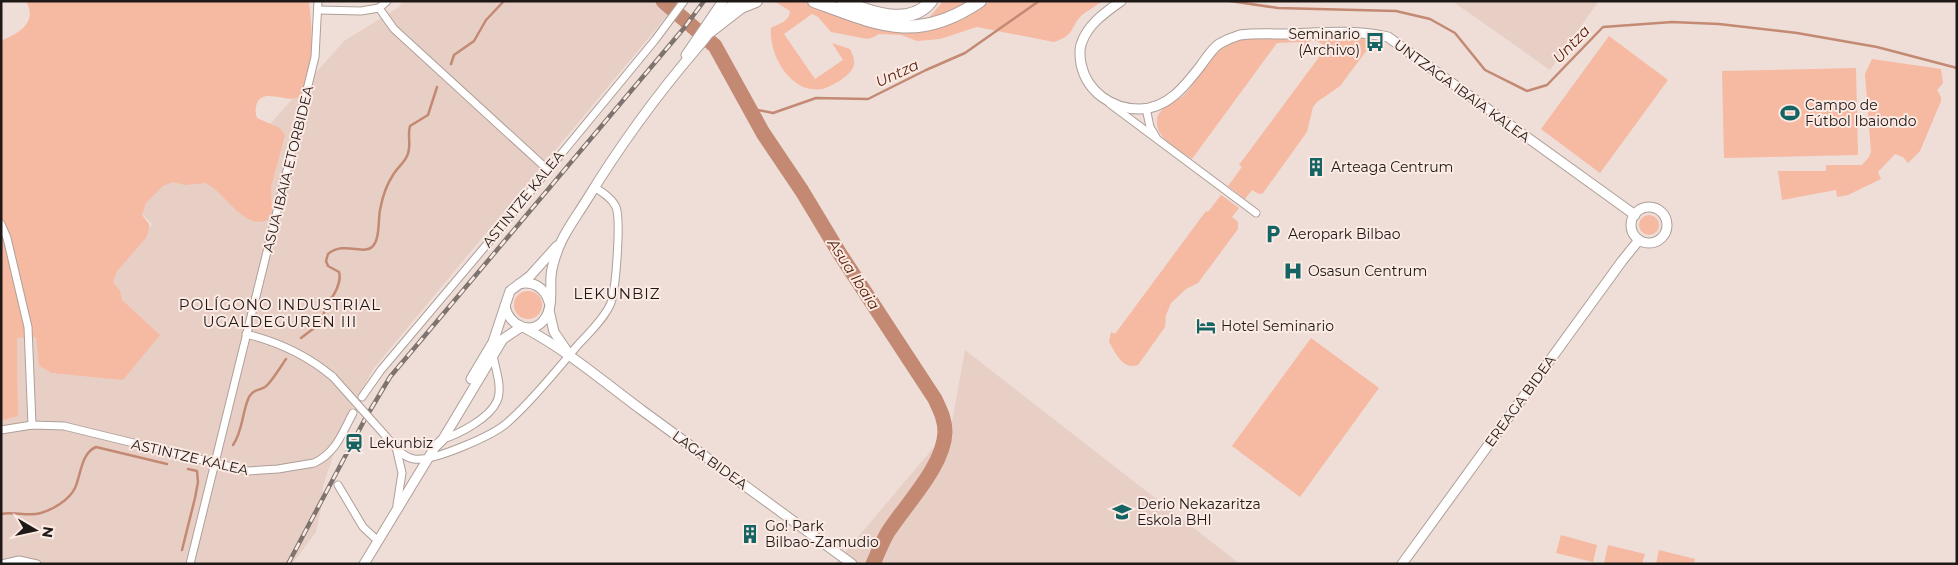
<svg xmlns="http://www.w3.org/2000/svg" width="1958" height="565" viewBox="0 0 1958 565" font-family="Montserrat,sans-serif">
<rect width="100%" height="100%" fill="#eeded7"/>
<!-- built -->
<g fill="#e8cfc6">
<polygon points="402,1 659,1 671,11 374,368 344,423 323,486 322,504 316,532 292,564 1,564 1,421 18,416 17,338 67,332 152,224 134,206 179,160 213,188 344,41 399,7"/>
<polygon points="1452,1 1598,1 1598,2 1550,70"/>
<polygon points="965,350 1240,564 835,564 951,427"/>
</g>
<!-- green -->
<g fill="#f6b9a2">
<path d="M26,1H309C312,31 314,49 307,78C306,84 305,92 300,96C288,105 265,87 257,103C255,108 255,113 257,118L280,128L285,135L271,187L272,211L270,218C246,235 225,191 205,183L185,185L173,182L163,186L146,203L142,215L149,224V229L146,238L117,271L113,282L120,291L122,300L160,335L123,380L52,373L39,366L36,337L17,338L18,416L1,421V41C19,33 38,23 26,1Z"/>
<path d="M774,1H801L915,32L940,28L962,19L991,1H1103C1096,6 1088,10 1082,15C1069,28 1076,35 1054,42L977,27L940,39L917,41L901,35L879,34L874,37L867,39L831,32L818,17L812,14L784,34L815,79L843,60L832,43L850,49C852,54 855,59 854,64C853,75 831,87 822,89C818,90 810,89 806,88C784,80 769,51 771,28C780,23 789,22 790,11Z"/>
<polygon points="943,1 972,1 947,12 929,18"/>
<path d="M1360,36L1369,42L1370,46L1340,86L1317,102L1313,107L1307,132L1263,193L1259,194L1252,190L1245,199L1228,186L1242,167L1239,165L1325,49L1324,45L1317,41H1310L1303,47L1300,42L1277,43L1192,159C1180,151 1159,140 1157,125C1155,108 1172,104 1183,96C1197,83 1204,63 1218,51C1225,45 1234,42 1242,39Z"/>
<polygon points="1609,36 1668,80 1600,173 1541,129"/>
<polygon points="1872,59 1941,69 1943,83 1937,90 1941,97 1941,101 1920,151 1908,163 1903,157 1895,154 1878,172 1881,179 1848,195 1837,197 1836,190 1782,200 1778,171 1826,171 1826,165 1862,165 1869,157 1871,152 1865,74"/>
<polygon points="1856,68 1858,155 1724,158 1722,71"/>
<path d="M1221,195L1239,208L1232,217L1238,222V229L1198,283L1186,289L1171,303L1166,315L1165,327L1138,365C1122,370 1116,353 1109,342L1111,332L1115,334L1206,211L1208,212Z"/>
<circle cx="1649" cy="225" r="10"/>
<circle cx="528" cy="305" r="14"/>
<polygon points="1311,338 1379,388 1300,497 1232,446"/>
<polygon points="1561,535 1597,545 1593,562 1556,553"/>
<polygon points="1608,545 1645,554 1642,564 1604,563"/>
<polygon points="1659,550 1695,559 1694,564 1656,564"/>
</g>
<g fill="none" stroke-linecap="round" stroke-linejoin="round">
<!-- stream -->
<g stroke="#c38973" stroke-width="2.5">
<polyline points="1230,1 1278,8 1396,11 1430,19 1455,33 1485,70 1527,91 1547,85 1603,27 1672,22 1719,24 1797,33 1877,47 1957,68"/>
<polyline points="451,64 454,55 474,41 486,20 504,1"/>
<polyline points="748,108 773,113 816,98 868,99 926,70 965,53 1039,1"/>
<path d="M301,338L322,322L326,304C334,297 342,282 339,272L328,266L326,261L328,254C343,241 364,255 372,247C380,240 378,221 380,210C382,199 387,184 393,175C397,168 404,163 407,156C412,146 407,136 410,126L428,115L437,87"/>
<path d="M233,445C243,431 242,412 249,397C254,389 258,391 265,387C271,383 281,366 286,359"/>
<path d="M1,514C14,511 28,517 41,513C54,509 69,500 75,488C81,475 81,453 96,447L167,464"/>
<polyline points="182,550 195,498 198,482 197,471 188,469"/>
</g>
<!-- river -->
<path stroke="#c38973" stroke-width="15" d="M663,1L715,46L763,133L802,191L840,254L935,399C940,410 945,419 945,432C944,466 906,504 888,532C882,542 878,553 873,564"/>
<!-- minor casing -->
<g stroke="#ae9f99" stroke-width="9">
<g id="minor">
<polyline points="379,8 387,1"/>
<polyline points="319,10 361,11 379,8 394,29 547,169"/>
<polyline points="1110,104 1256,213"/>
<polyline points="1146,108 1150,127 1156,137"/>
<polyline points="1,224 7,238 28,327 32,425"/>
<path d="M246,334C279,342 307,355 333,377"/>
<polyline points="362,397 381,370 488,243 655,40 684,1"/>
<path d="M1,430L32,425L64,426L248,471L278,469L314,463C336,453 342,433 353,413"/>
<path d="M383,433C392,443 401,457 414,459C433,462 494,435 508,422C532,401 557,370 577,346C588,334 603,320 610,305C616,293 621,220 616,207C612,198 602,192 594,187"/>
<path d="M443,439C459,434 490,418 497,401C503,388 495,368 493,355"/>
<polyline points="396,447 402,473 397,505"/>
<polyline points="338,485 363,527 378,541"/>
<polyline points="2,564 19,560 37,564"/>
<polyline points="190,564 315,57 318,1"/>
</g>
</g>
<!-- tertiary casing -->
<g stroke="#ae9f99" stroke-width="11">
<g id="tertiary">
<path d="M1121,1C1106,12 1088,24 1082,42C1079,48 1080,58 1081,64C1087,92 1112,109 1139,109C1168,109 1186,85 1202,64C1207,57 1212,49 1219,44C1226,40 1233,37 1240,35C1255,33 1271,34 1286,34C1320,33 1354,29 1388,37L1635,215"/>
<polyline points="686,55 723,1"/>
<circle cx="1649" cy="225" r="18"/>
<path d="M519,284C533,280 545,288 549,302"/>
<path d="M505,306C509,327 534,337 546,317C553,306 550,288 551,276C552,264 557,251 562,240C569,226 578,214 586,201C619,147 656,96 697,48C711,33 720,15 736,1"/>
<polyline points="549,310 554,332 567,351"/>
<path d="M525,328C568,351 604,382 643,411C713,462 782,513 852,564"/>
<polyline points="471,379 493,342 510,291 530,276 557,246"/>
<polyline points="364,564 435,447 443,439 503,339 521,327"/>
<polyline points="1402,564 1622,261 1639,240"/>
</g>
</g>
<!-- motorway casing -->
<g stroke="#ae9f99" stroke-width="14">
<g id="motorway">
<path d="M814,1C879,25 917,44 980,1"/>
<path d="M843,1C868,12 910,28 931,1"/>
<polyline points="710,31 741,7 756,1"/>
</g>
</g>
<!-- minor -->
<use href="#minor" stroke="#fff" stroke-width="7"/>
<!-- tertiary -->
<use href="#tertiary" stroke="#fff" stroke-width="9"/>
<!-- motorway -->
<use href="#motorway" stroke="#fff" stroke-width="12"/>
<!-- rail casing -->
<g stroke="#7e736f" stroke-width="4.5">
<polyline id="rail" points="288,564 365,419 390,377 684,28 704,1"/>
</g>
<!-- rail -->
<use href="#rail" stroke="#fcebe5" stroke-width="2.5" stroke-dasharray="8" stroke-linecap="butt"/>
<!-- minor-bridge casing -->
<g stroke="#ae9f99" stroke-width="9" stroke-linecap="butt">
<polyline id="minor-bridge" points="333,377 383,433"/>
</g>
<!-- minor-bridge -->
<use href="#minor-bridge" stroke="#fff" stroke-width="7"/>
</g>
<!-- icons -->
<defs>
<g id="bus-bare" transform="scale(1.5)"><path d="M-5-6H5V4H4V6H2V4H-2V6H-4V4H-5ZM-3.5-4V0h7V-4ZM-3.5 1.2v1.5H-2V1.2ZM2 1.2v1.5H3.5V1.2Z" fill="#156463" stroke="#fcebe5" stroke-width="2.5" paint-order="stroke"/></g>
<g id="stadium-bare" transform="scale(1.5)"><path d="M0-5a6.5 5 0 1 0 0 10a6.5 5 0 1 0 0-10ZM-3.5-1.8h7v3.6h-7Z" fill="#156463" stroke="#fcebe5" stroke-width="2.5" paint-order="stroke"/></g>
<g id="building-bare" transform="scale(1.5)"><path d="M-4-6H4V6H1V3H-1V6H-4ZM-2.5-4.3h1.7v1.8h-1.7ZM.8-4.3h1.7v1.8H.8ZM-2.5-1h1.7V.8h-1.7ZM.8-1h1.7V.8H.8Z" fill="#156463" stroke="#fcebe5" stroke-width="2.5" paint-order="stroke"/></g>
<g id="parking-bare" transform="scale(1.5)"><path d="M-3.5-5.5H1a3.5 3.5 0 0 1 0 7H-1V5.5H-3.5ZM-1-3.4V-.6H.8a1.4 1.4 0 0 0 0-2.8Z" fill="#156463" stroke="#fcebe5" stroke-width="2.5" paint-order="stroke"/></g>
<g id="hospital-bare" transform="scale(1.5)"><path d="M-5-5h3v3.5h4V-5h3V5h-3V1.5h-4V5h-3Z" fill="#156463" stroke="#fcebe5" stroke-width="2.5" paint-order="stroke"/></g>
<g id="hotel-bare" transform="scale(1.5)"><path d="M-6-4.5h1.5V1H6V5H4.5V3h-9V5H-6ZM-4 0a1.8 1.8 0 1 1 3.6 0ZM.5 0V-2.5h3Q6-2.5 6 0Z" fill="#156463" stroke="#fcebe5" stroke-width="2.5" paint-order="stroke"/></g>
<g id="station-bare" transform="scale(1.5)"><path d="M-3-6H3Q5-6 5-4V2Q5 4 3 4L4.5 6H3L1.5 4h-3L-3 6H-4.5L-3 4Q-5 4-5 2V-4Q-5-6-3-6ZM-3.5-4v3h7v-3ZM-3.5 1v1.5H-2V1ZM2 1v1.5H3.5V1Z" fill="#156463" stroke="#fcebe5" stroke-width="2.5" paint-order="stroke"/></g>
<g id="school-bare" transform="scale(1.5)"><path d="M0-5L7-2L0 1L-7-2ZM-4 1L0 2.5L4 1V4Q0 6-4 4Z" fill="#156463" stroke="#fcebe5" stroke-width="2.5" paint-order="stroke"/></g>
</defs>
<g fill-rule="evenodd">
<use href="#bus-bare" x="1375" y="42"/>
<use href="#stadium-bare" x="1790" y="113"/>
<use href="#building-bare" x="1316" y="167"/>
<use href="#parking-bare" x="1273" y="234"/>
<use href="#hospital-bare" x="1293" y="271"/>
<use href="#hotel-bare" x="1206" y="326"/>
<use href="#station-bare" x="354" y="443"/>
<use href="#school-bare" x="1122" y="512"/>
<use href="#building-bare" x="750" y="534"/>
</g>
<g text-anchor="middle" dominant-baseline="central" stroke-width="4" stroke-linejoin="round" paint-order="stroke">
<!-- poi labels -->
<g font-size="14" fill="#1e1816" stroke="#fcebe5" text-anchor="start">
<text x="1360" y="34" text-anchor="end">Seminario<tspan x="1360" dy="16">(Archivo)</tspan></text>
<text x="1805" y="105">Campo de<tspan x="1805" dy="16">Fútbol Ibaiondo</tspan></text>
<text x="1331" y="167">Arteaga Centrum</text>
<text x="1288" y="234">Aeropark Bilbao</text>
<text x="1308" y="271">Osasun Centrum</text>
<text x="1221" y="326">Hotel Seminario</text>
<text x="369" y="443">Lekunbiz</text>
<text x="1137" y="504">Derio Nekazaritza<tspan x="1137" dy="16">Eskola BHI</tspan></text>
<text x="765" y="526">Go! Park<tspan x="765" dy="16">Bilbao-Zamudio</tspan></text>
</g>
<!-- street labels -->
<g font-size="14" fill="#1e1816" stroke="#fcebe5">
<text transform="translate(1462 91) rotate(36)">UNTZAGA IBAIA KALEA</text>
<text transform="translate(288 169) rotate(-76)">ASUA IBAIA ETORBIDEA</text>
<text transform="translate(523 199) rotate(-51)">ASTINTZE KALEA</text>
<text transform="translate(1520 401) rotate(-54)">EREAGA BIDEA</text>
<text transform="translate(190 457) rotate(13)">ASTINTZE KALEA</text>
<text transform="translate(710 460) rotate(36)">LAGA BIDEA</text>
</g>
<!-- water labels -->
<g font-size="15" font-style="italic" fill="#59230b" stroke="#fcebe5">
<text transform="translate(1571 44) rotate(-46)">Untza</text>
<text transform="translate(897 73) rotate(-25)">Untza</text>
<text transform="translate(854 274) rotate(57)">Asua Ibaia</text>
</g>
<!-- neighbourhood labels -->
<g font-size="15" letter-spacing="1" fill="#1e1816" stroke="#fcebe5">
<text x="617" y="293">LEKUNBIZ</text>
<text x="280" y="304">POLÍGONO INDUSTRIAL<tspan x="280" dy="17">UGALDEGUREN III</tspan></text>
</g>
</g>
<!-- border -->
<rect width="1958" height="565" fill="none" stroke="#1e1816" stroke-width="5"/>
<!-- north arrow -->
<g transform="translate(35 530) rotate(99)" stroke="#fcebe5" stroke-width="4" paint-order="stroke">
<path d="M0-4L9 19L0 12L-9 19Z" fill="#1e1816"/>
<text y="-8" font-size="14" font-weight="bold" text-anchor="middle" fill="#1e1816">N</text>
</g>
</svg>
